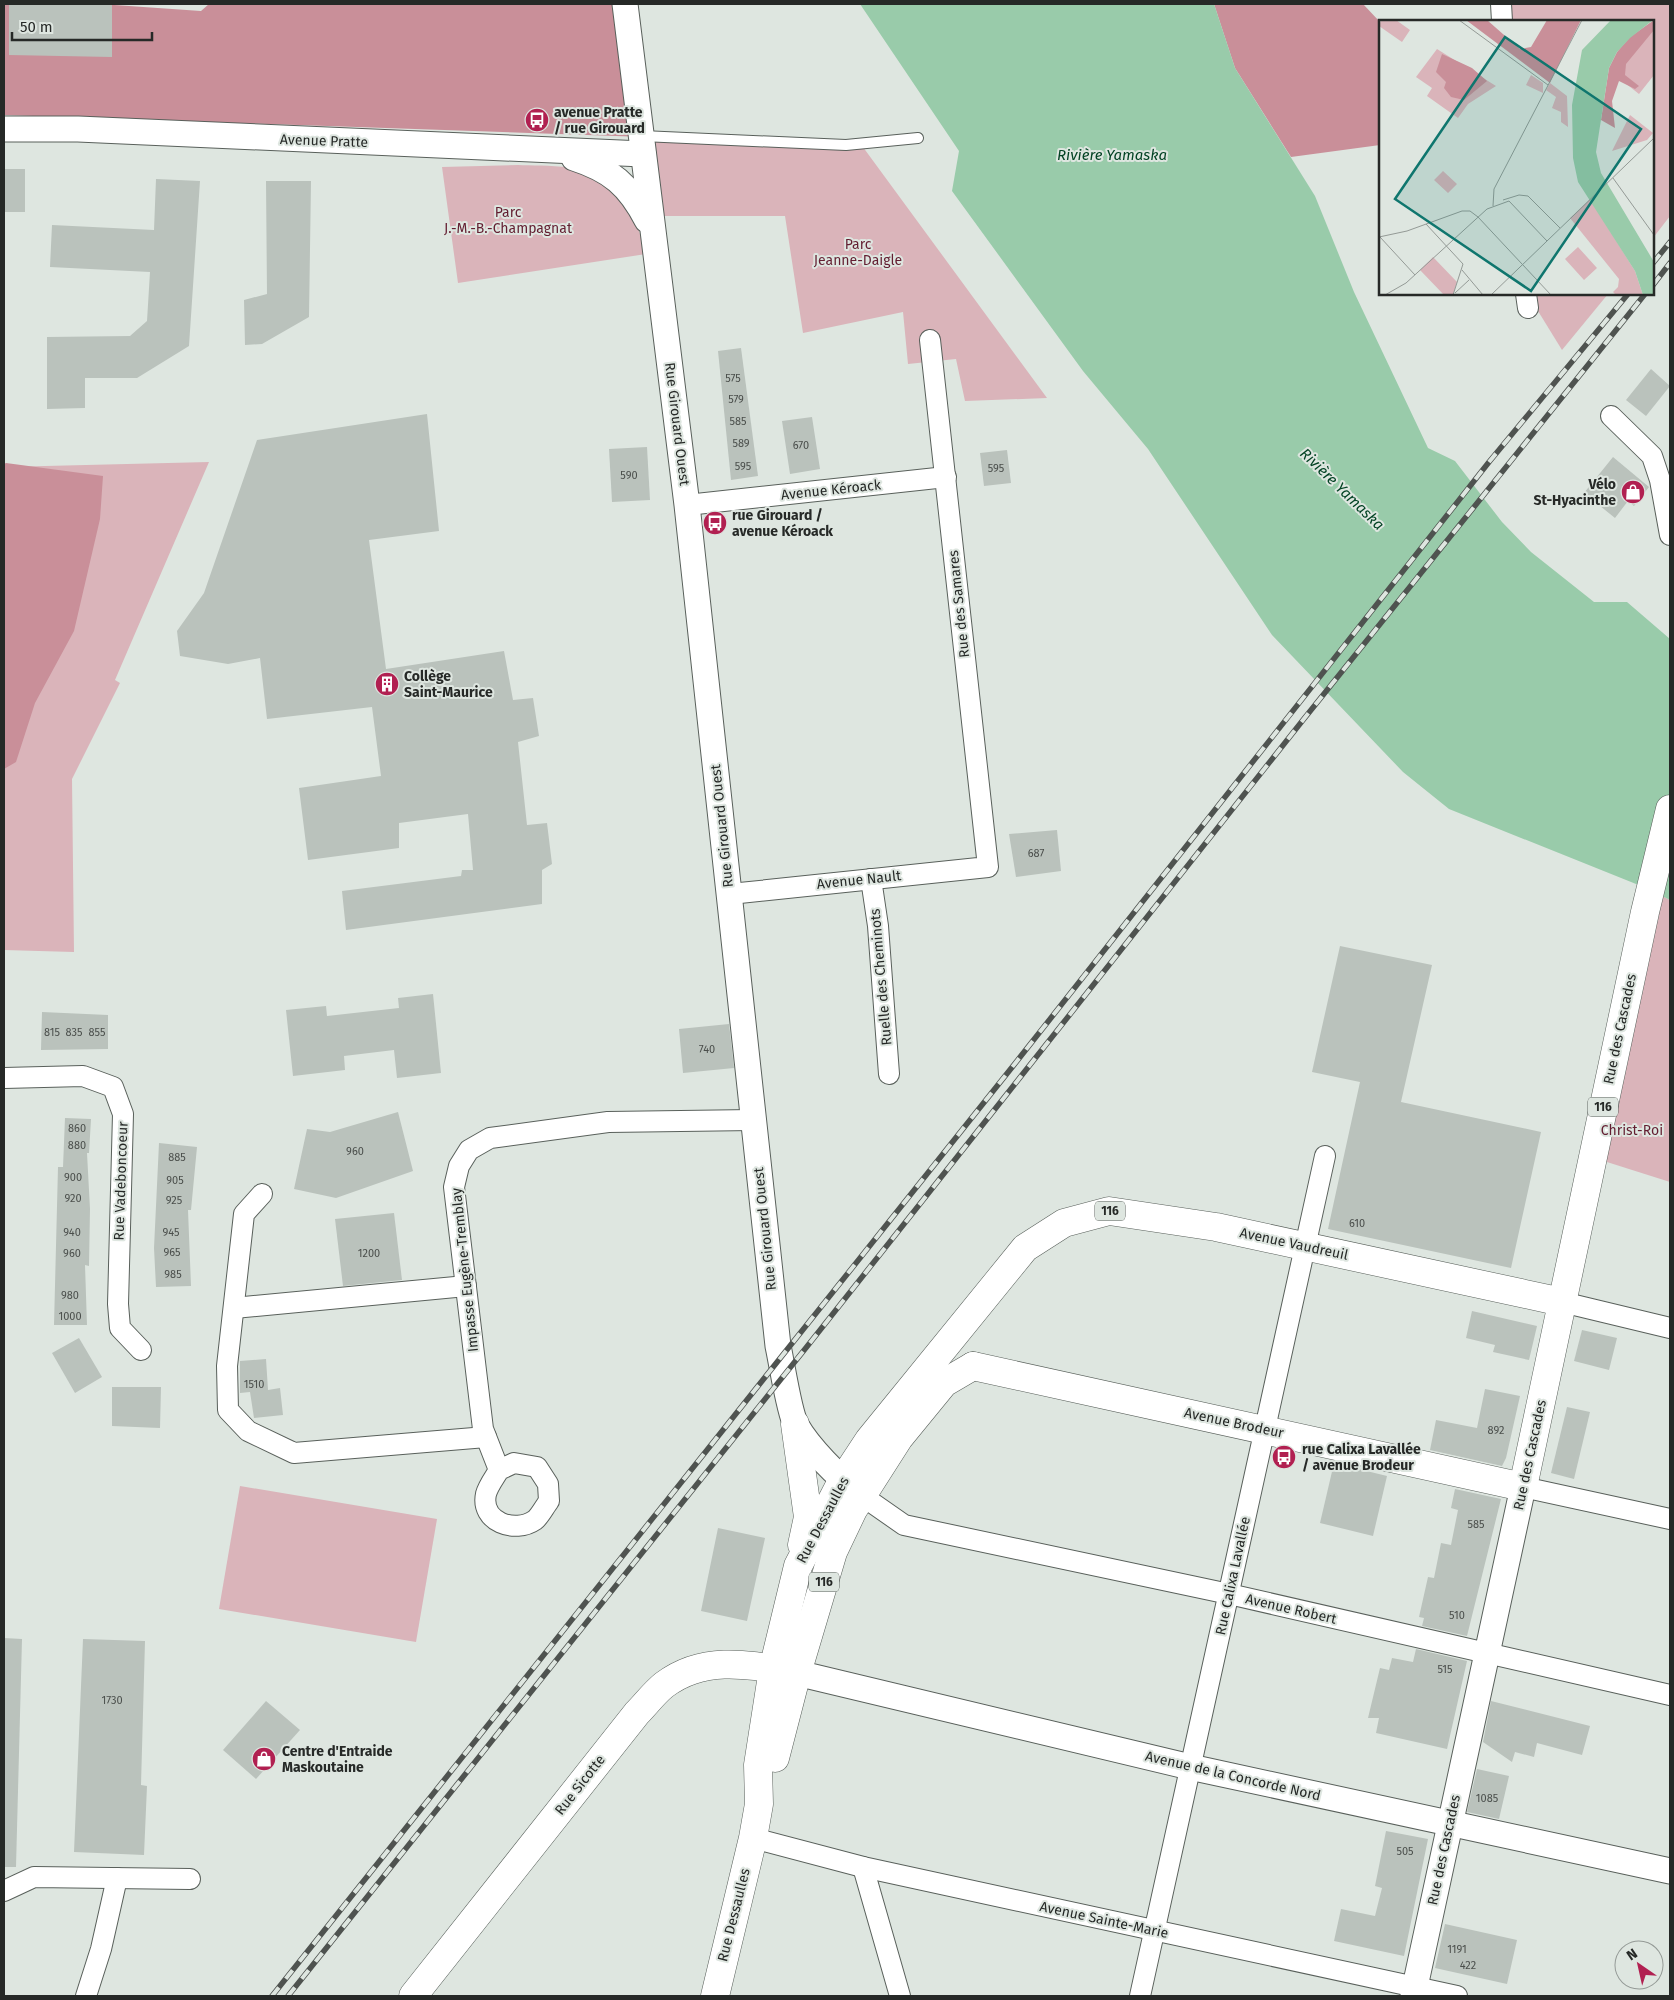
<svg xmlns="http://www.w3.org/2000/svg" width="1674" height="2000" viewBox="0 0 1674 2000" font-family="'Fira Sans',sans-serif">
<rect width="100%" height="100%" fill="#dee6e0"/>
<!-- green -->
<g fill="#dab4ba">
<polygon points="1509,4 1670,4 1670,216 1653,238 1653,21 1511,21"/>
<polygon points="645,137 860,143 1047,398 965,401 956,359 908,364 903,312 803,333 785,216 656,216"/>
<path d="M518,165C543,166 597,164 615,184C629,199 641,234 646,254L458,283L442,167Z"/>
<polygon points="1537,294 1608,294 1562,350 1538,311"/>
<polygon points="209,462 115,680 120,683 72,779 74,952 4,950 4,467"/>
<polygon points="1646,888 1670,900 1670,1182 1588,1156"/>
<polygon points="240,1486 437,1519 416,1642 219,1609"/>
</g>
<!-- forest -->
<g fill="#c98f99">
<polygon points="4,4 100,4 201,11 209,4 628,4 645,137 4,115"/>
<polygon points="1214,4 1363,4 1380,22 1380,145 1291,157 1235,68"/>
<polygon points="6,463 103,476 100,519 74,631 35,703 16,762 4,769 4,464"/>
</g>
<!-- water -->
<polygon fill="#99cbaa" points="860,4 1214,4 1235,68 1315,196 1354,292 1428,448 1455,461 1502,522 1531,552 1594,602 1627,602 1670,639 1670,900 1646,888 1449,809 1403,772 1272,635 1148,449 1083,371 952,191 959,151"/>
<!-- building -->
<g fill="#bac2bc">
<polygon points="9,4 112,4 112,57 9,55"/>
<rect x="4" y="169" width="21" height="43"/>
<polygon points="156,179 200,181 189,346 137,378 85,378 85,408 47,409 47,337 130,336 147,321 150,272 50,267 52,225 154,230"/>
<polygon points="266,181 311,181 309,317 262,344 245,345 244,300 267,294"/>
<polygon points="741,348 758,476 731,480 718,351"/>
<polygon points="1651,369 1670,386 1646,416 1626,400"/>
<polygon points="427,414 439,531 369,540 386,669 504,651 513,700 533,698 539,736 518,742 527,825 547,823 552,864 542,870 542,904 346,930 342,891 461,876 462,870 473,870 468,814 399,823 399,848 308,860 299,788 381,776 372,707 267,719 260,658 228,664 180,656 177,631 204,593 257,440"/>
<polygon points="812,417 820,469 790,474 782,421"/>
<polygon points="647,447 650,500 612,502 609,449"/>
<polygon points="1007,450 1011,483 984,486 980,453"/>
<polygon points="1613,457 1649,487 1634,506 1628,501 1615,518 1584,493"/>
<polygon points="1057,830 1061,871 1016,877 1009,834"/>
<polygon points="1340,946 1432,965 1401,1102 1541,1132 1511,1268 1328,1229 1360,1082 1312,1072"/>
<polygon points="433,994 441,1073 397,1078 394,1050 344,1056 345,1070 293,1076 286,1010 326,1006 327,1016 399,1008 398,998"/>
<polygon points="42,1012 108,1015 108,1049 41,1050"/>
<polygon points="729,1024 734,1068 683,1073 679,1029"/>
<polygon points="398,1112 413,1171 336,1198 294,1189 307,1129 330,1132"/>
<polygon points="65,1118 91,1119 89,1153 87,1153 90,1209 89,1266 85,1265 87,1325 54,1325 58,1167 63,1167"/>
<polygon points="159,1143 197,1147 191,1210 188,1210 191,1286 156,1287 154,1248"/>
<polygon points="394,1213 402,1280 343,1286 335,1219"/>
<polygon points="1472,1311 1537,1326 1529,1360 1493,1352 1495,1345 1466,1338"/>
<polygon points="1582,1330 1617,1338 1609,1370 1574,1361"/>
<polygon points="79,1338 102,1377 75,1393 52,1353"/>
<polygon points="266,1359 268,1390 280,1388 283,1415 254,1418 250,1392 240,1393 240,1361"/>
<polygon points="112,1387 161,1387 160,1428 112,1426"/>
<polygon points="1485,1389 1520,1396 1506,1458 1502,1466 1430,1450 1436,1420 1477,1428"/>
<polygon points="1567,1407 1590,1412 1574,1479 1551,1473"/>
<polygon points="1334,1463 1387,1476 1373,1536 1320,1523"/>
<polygon points="1455,1489 1501,1499 1467,1636 1422,1626 1424,1618 1419,1617 1428,1577 1434,1578 1441,1543 1451,1545 1458,1510 1451,1508"/>
<polygon points="718,1528 765,1538 747,1621 701,1611"/>
<polygon points="4,1638 22,1639 16,1867 4,1867"/>
<polygon points="83,1639 145,1641 141,1785 147,1786 144,1855 74,1852"/>
<polygon points="1416,1649 1467,1661 1447,1749 1376,1733 1379,1718 1368,1718 1380,1668 1389,1670 1392,1658 1413,1662"/>
<polygon points="266,1701 300,1730 256,1779 223,1750"/>
<polygon points="1491,1701 1590,1726 1582,1755 1537,1743 1534,1757 1515,1752 1512,1762 1483,1742"/>
<polygon points="1477,1769 1509,1776 1499,1819 1467,1812"/>
<polygon points="1386,1831 1428,1839 1404,1956 1334,1941 1341,1909 1375,1916 1382,1888 1375,1886"/>
<polygon points="1445,1924 1517,1940 1507,1984 1435,1968"/>
</g>
<g fill="none" stroke-linecap="round" stroke-linejoin="round">
<!-- service casing -->
<g stroke="#59605b" stroke-width="12">
<polyline id="service" points="642,136 846,145 918,138"/>
</g>
<!-- minor casing -->
<g stroke="#59605b" stroke-width="22">
<g id="minor">
<polyline points="1501,4 1502,21"/>
<polyline points="1526,294 1528,308"/>
<polyline points="1611,416 1652,456 1660,480 1670,535"/>
<polyline points="687,505 946,477"/>
<polyline points="871,879 878,926 889,1074"/>
<polyline points="730,894 988,867 930,340"/>
<polyline points="4,1078 83,1076 113,1087 123,1114 118,1304 120,1328 141,1350"/>
<polyline points="262,1194 244,1214 227,1366 228,1410 248,1431 294,1453 486,1437"/>
<polyline points="1562,1302 1670,1328"/>
<polyline points="234,1308 466,1286"/>
<path d="M499,1470L514,1463L537,1467L548,1484L549,1501C545,1506 540,1516 535,1520C515,1534 480,1522 486,1494C488,1486 495,1477 499,1470L483,1429L454,1187L459,1166L469,1150L490,1138L608,1122L753,1120"/>
<polyline points="1523,1487 1670,1519"/>
<polyline points="861,1495 904,1525 1229,1594 1670,1695"/>
<polyline points="753,1838 863,1867 1457,1996"/>
<polyline points="863,1867 900,1996"/>
<polyline points="4,1891 34,1877 190,1879"/>
<polyline points="86,1996 101,1949 117,1878"/>
<polyline points="1140,1996 1325,1156"/>
</g>
</g>
<!-- tertiary casing -->
<g stroke="#59605b" stroke-width="27">
<g id="tertiary">
<path d="M625,4L687,505L778,1346C782,1364 789,1412 796,1425C809,1448 838,1477 859,1493"/>
<polyline points="4,129 78,129 643,154"/>
<path d="M574,158C611,170 629,185 647,220"/>
<polyline points="797,1673 1190,1767 1670,1871"/>
<polyline points="1413,1996 1523,1487"/>
</g>
</g>
<!-- primary casing -->
<g stroke="#59605b" stroke-width="29">
<g id="primary">
<polyline points="973,1366 1523,1487 1645,912 1670,809"/>
<polyline points="795,1424 808,1517 802,1545"/>
<polyline points="775,1758 797,1673 833,1552 853,1510 899,1438 944,1383 973,1366"/>
<path d="M413,1996L637,1713C646,1704 654,1693 664,1685C705,1654 751,1665 797,1673"/>
<polyline points="715,1996 753,1838 759,1804 758,1765 773,1669 798,1566 842,1481 869,1440 1025,1248 1064,1223 1109,1211 1216,1227 1562,1302"/>
</g>
</g>
<!-- service -->
<use href="#service" stroke="#fff" stroke-width="10"/>
<!-- minor -->
<use href="#minor" stroke="#fff" stroke-width="20"/>
<!-- tertiary -->
<use href="#tertiary" stroke="#fff" stroke-width="25"/>
<!-- primary -->
<use href="#primary" stroke="#fff" stroke-width="28"/>
<!-- rail casing -->
<g stroke="#4f5350" stroke-width="5.5">
<g id="rail">
<polyline points="1653,263 1670,242"/>
<polyline points="1653,285 1670,263"/>
<polyline points="272,1996 1017,1061 1489,462 1628,294"/>
<polyline points="288,1996 809,1344 1303,720 1645,294"/>
</g>
</g>
<!-- rail -->
<use href="#rail" stroke="#dee6e0" stroke-width="4" stroke-dasharray="11" stroke-linecap="butt"/>
</g>
<!-- icons -->
<defs>
<g id="bus-disc" transform="scale(1.25)"><circle r="9.5" fill="#b12051" stroke="#dee6e0"/><path d="M-5-6H5V4H4V6H2V4H-2V6H-4V4H-5ZM-3.5-4V0h7V-4ZM-3.5 1.2v1.5H-2V1.2ZM2 1.2v1.5H3.5V1.2Z" fill="#fff"/></g>
<g id="shop-disc" transform="scale(1.25)"><circle r="9.5" fill="#b12051" stroke="#dee6e0"/><path d="M-5-2.5h2.3a2.7 3.5 0 0 1 5.4 0H5L5.5 6h-11ZM-1.5-2.5h3a1.5 2.3 0 0 0-3 0Z" fill="#fff"/></g>
<g id="building-disc" transform="scale(1.25)"><circle r="9.5" fill="#b12051" stroke="#dee6e0"/><path d="M-4-6H4V6H1V3H-1V6H-4ZM-2.5-4.3h1.7v1.8h-1.7ZM.8-4.3h1.7v1.8H.8ZM-2.5-1h1.7V.8h-1.7ZM.8-1h1.7V.8H.8Z" fill="#fff"/></g>
</defs>
<g fill-rule="evenodd">
<use href="#bus-disc" x="537" y="120"/>
<use href="#shop-disc" x="1633" y="492"/>
<use href="#bus-disc" x="715" y="523"/>
<use href="#building-disc" x="387" y="684"/>
<use href="#bus-disc" x="1284" y="1457"/>
<use href="#shop-disc" x="264" y="1759"/>
</g>
<g text-anchor="middle" dominant-baseline="central" stroke-width="4" stroke-linejoin="round" paint-order="stroke">
<!-- number labels -->
<g font-size="11" fill="#4b4f4c">
<text x="733" y="378">575</text>
<text x="736" y="399">579</text>
<text x="738" y="421">585</text>
<text x="741" y="443">589</text>
<text x="801" y="445">670</text>
<text x="743" y="466">595</text>
<text x="996" y="468">595</text>
<text x="629" y="475">590</text>
<text x="1036" y="853">687</text>
<text x="52" y="1032">815</text>
<text x="74" y="1032">835</text>
<text x="97" y="1032">855</text>
<text x="707" y="1049">740</text>
<text x="77" y="1128">860</text>
<text x="77" y="1145">880</text>
<text x="355" y="1151">960</text>
<text x="177" y="1157">885</text>
<text x="73" y="1177">900</text>
<text x="175" y="1180">905</text>
<text x="73" y="1198">920</text>
<text x="174" y="1200">925</text>
<text x="1357" y="1223">610</text>
<text x="72" y="1232">940</text>
<text x="171" y="1232">945</text>
<text x="172" y="1252">965</text>
<text x="72" y="1253">960</text>
<text x="369" y="1253">1200</text>
<text x="173" y="1274">985</text>
<text x="70" y="1295">980</text>
<text x="70" y="1316">1000</text>
<text x="254" y="1384">1510</text>
<text x="1496" y="1430">892</text>
<text x="1476" y="1524">585</text>
<text x="1457" y="1615">510</text>
<text x="1445" y="1669">515</text>
<text x="112" y="1700">1730</text>
<text x="1487" y="1798">1085</text>
<text x="1405" y="1851">505</text>
<text x="1457" y="1949">1191</text>
<text x="1468" y="1965">422</text>
</g>
<!-- shield labels -->
<g fill="#dee6e0" stroke="#5d625e" stroke-width="1">
<rect x="1588" y="1097.5" width="30" height="19" rx="4"/>
<rect x="1095" y="1201.5" width="30" height="19" rx="4"/>
<rect x="809" y="1572.5" width="30" height="19" rx="4"/>
</g>
<g font-size="12" font-weight="bold" fill="#262927">
<text x="1603" y="1107">116</text>
<text x="1110" y="1211">116</text>
<text x="824" y="1582">116</text>
</g>
<!-- poi labels -->
<g font-size="14" font-weight="bold" fill="#262927" stroke="#dee6e0" text-anchor="start">
<text x="554" y="112">avenue Pratte<tspan x="554" dy="16">/ rue Girouard</tspan></text>
<text x="1616" y="484" text-anchor="end">Vélo<tspan x="1616" dy="16">St-Hyacinthe</tspan></text>
<text x="732" y="515">rue Girouard /<tspan x="732" dy="16">avenue Kéroack</tspan></text>
<text x="404" y="676">Collège<tspan x="404" dy="16">Saint-Maurice</tspan></text>
<text x="1302" y="1449">rue Calixa Lavallée<tspan x="1302" dy="16">/ avenue Brodeur</tspan></text>
<text x="282" y="1751">Centre d'Entraide<tspan x="282" dy="16">Maskoutaine</tspan></text>
</g>
<!-- street labels -->
<g font-size="14" fill="#262927" stroke="#dee6e0">
<text transform="translate(324 141) rotate(2)">Avenue Pratte</text>
<text transform="translate(677 424) rotate(83)">Rue Girouard Ouest</text>
<text transform="translate(831 490) rotate(-6)">Avenue Kéroack</text>
<text transform="translate(959 604) rotate(-96)">Rue des Samares</text>
<text transform="translate(722 826) rotate(-96)">Rue Girouard Ouest</text>
<text transform="translate(859 880) rotate(-6)">Avenue Nault</text>
<text transform="translate(881 977) rotate(-95)">Ruelle des Cheminots</text>
<text transform="translate(1620 1029) rotate(-78)">Rue des Cascades</text>
<text transform="translate(121 1181) rotate(-88)">Rue Vadeboncoeur</text>
<text transform="translate(765 1229) rotate(-96)">Rue Girouard Ouest</text>
<text transform="translate(1294 1244) rotate(12)">Avenue Vaudreuil</text>
<text transform="translate(465 1270) rotate(-96)">Impasse Eugène-Tremblay</text>
<text transform="translate(1234 1423) rotate(12)">Avenue Brodeur</text>
<text transform="translate(1530 1455) rotate(-78)">Rue des Cascades</text>
<text transform="translate(823 1520) rotate(-62)">Rue Dessaulles</text>
<text transform="translate(1233 1576) rotate(-78)">Rue Calixa Lavallée</text>
<text transform="translate(1291 1609) rotate(13)">Avenue Robert</text>
<text transform="translate(1233 1776) rotate(13)">Avenue de la Concorde Nord</text>
<text transform="translate(580 1785) rotate(-52)">Rue Sicotte</text>
<text transform="translate(1444 1850) rotate(-78)">Rue des Cascades</text>
<text transform="translate(734 1915) rotate(-76)">Rue Dessaulles</text>
<text transform="translate(1104 1920) rotate(12)">Avenue Sainte-Marie</text>
</g>
<!-- park labels -->
<g font-size="14" fill="#631e31" stroke="#dee6e0">
<text x="508" y="212">Parc<tspan x="508" dy="16">J.-M.-B.-Champagnat</tspan></text>
<text x="858" y="244">Parc<tspan x="858" dy="16">Jeanne-Daigle</tspan></text>
<text x="1632" y="1130">Christ-Roi</text>
</g>
<!-- water labels -->
<g font-size="15" font-style="italic" fill="#034324" stroke="#dee6e0">
<text x="1112" y="155">Rivière Yamaska</text>
<text transform="translate(1342 489) rotate(44)">Rivière Yamaska</text>
</g>
</g>
<!-- overview -->
<g transform="translate(1379 20)">
<rect width="275" height="275" fill="#dee6e0"/>
<path d="M2,0H17L31,10L23,22L0,6ZM275,3V55L260,74L231,51ZM58,29L117,66L89,84L79,98L48,76L53,68L37,57ZM152,55L164,63V73L147,65ZM171,63L188,76L189,107L182,102V92L173,88L177,77L167,70ZM251,95L274,113L268,120L233,131ZM64,151L78,164L69,173L55,160ZM211,179L256,251L264,275H237L234,272L239,267L240,259L191,198ZM199,227L218,248L205,260L186,239ZM54,237L78,262L74,275H65L41,250Z" fill="#dab4ba"/>
<path d="M87,0H108L141,29L152,27L168,0H202L171,63ZM275,0V10L247,44L246,55L260,66L256,69L240,61L233,81L236,108L222,100L230,48L238,32L251,17ZM63,34L93,48L108,61L85,80L72,77L65,68L67,62L57,52Z" fill="#c98f99"/>
<path d="M232,0H274L251,18L238,32L230,48L217,132L222,153L275,242V275H264L256,251L199,162L194,138L193,85L203,30Z" fill="#99cbaa"/>
<path fill="none" stroke="#949a96" stroke-width="1" d="M80,0L169,65M234,158L275,215M124,180L140,175L149,176L181,208M130,181L168,221L275,118M114,186L115,169L203,0M99,197L172,275M47,204L84,244L74,275M0,217L28,211L83,191H91L99,197M1,217L36,255M83,250L104,275M76,273L90,260M6,275L27,263L108,189L130,181M112,275L168,221"/>
<path fill="#0f766e" fill-opacity="0.15" stroke="#0f766e" stroke-width="2.5" d="M126,17L262,109L152,271L16,179Z"/>
<rect width="275" height="275" fill="none" stroke="#262927" stroke-width="2.5"/>
</g>
<!-- border -->
<rect width="1674" height="2000" fill="none" stroke="#262927" stroke-width="10"/>
<!-- north arrow -->
<g transform="translate(1639 1965) rotate(326)"><circle r="24" fill="#dee6e0" stroke="#949a96"/>
<path d="M0-4L9 19L0 12L-9 19Z" fill="#b12051"/>
<text y="-8" font-size="14" font-weight="bold" text-anchor="middle" fill="#262927">N</text>
</g>
<!-- scale -->
<path d="M12 32v8h140v-8" fill="none" stroke="#262927" stroke-width="2.5"/>
<text x="20" y="32" font-size="15" fill="#262927" stroke="#dee6e0" stroke-width="4" paint-order="stroke">50 m</text>
</svg>
